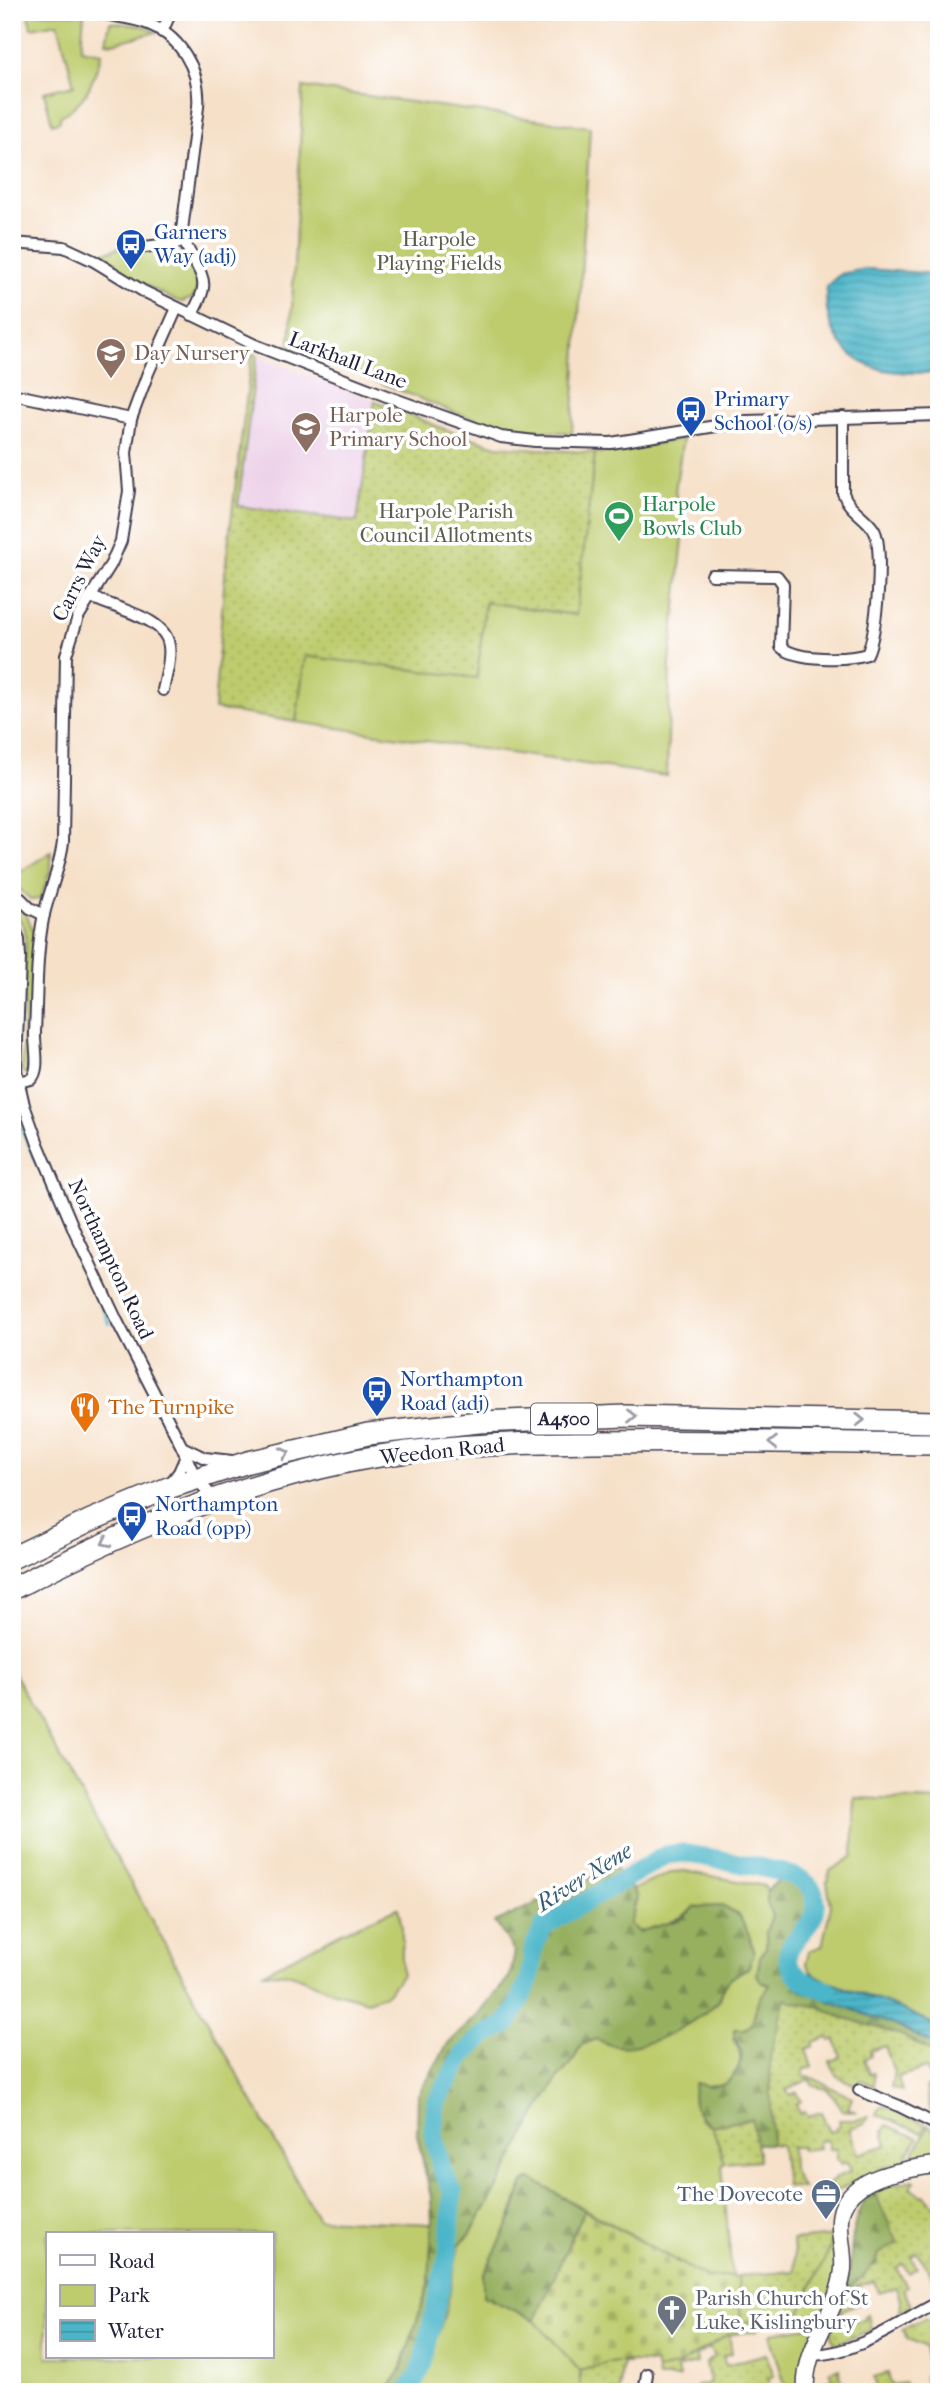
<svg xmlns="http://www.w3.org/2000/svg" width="951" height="2404" viewBox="0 0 951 2404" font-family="'IM FELL French Canon',serif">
<defs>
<pattern id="forest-firs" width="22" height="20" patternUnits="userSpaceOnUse" patternTransform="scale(1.75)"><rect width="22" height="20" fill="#96b061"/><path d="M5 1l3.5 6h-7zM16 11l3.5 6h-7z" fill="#7a8f51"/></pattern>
<pattern id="cemetery-stones" width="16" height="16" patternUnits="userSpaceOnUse" patternTransform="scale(1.75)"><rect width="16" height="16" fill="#becc6e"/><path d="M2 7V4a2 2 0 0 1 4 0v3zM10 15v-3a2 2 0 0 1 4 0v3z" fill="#a3af60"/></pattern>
<pattern id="garden-dots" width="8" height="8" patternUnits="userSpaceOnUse" patternTransform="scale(1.75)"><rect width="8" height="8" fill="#becc6e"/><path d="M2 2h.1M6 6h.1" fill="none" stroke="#a3af60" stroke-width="1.8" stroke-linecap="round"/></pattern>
<pattern id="water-rules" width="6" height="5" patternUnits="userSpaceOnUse" patternTransform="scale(1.75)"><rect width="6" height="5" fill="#4cb6c9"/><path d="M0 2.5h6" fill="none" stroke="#3f94a4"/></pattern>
</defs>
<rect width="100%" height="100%" fill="#fff"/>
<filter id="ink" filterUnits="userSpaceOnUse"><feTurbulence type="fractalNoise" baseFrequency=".0143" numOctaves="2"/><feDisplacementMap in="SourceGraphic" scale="14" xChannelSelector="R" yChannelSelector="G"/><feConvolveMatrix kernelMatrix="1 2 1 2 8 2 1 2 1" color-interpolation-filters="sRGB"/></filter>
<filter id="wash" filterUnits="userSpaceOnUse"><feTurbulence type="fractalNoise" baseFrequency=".00686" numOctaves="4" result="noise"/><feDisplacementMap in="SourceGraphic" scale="28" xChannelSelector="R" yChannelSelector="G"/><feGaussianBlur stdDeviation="1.57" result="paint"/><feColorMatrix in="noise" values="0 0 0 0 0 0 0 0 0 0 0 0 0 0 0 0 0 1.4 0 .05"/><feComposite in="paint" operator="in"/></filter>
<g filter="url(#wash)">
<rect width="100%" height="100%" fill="#f6e0c8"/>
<!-- built -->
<polygon fill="#edd1e9" points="257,355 375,401 357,522 237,506"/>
<!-- green -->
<g fill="#becc6e" stroke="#707754" stroke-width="2" fill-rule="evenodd">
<path d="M21,12L84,14L81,49L102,53C91,85 90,98 60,117V121L52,124L44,92L74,85L58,23L31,28L29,15Z"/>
<polygon points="110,22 144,26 157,32 113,43 106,42"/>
<polygon points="303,87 590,127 572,433 504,428 456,413 290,346"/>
<path d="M138,242L142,252L156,250L180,254C191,267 204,282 193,298L182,302L172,299L77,248L78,246L99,254Z"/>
<polygon points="683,438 675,491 684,529 670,663 667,776 296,722 305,656 477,678 485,602 576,615 595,453 625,451"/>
<polygon points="51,852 51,868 42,895 39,899 31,900 12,882 12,877"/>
<polygon points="12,896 26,914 34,932 29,1035 30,1070 27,1075 22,1072 26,936 24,926 12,909"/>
<path d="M12,1670L318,2219L432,2224L429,2284L400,2372L385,2392H12ZM47,2234H271V2357H47Z"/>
<polygon points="855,1798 939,1801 939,2027 904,2010 829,1982 811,1972 806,1963 809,1951 822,1946 831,1906 827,1882 830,1871 853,1856"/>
<path d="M685,1871L764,1886L767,1890V1902L772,1916L766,1932V1948L760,1957L771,1985L758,2000L753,2024L733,2039C746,2059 740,2068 726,2084L708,2086L699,2119L712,2126L725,2163L722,2166L732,2276L707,2278L531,2179L523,2184L483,2295L535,2320L580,2371V2392H417L425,2376L446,2310L459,2245L469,2235L494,2194L536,2114L558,2078L573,2061L581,2045L597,2039C632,2062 691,2025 718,2002C723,1982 729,1977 748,1968L754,1953L749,1935L695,1907C678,1921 661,1927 639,1932L630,1925L637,1896L632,1890L672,1872Z"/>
<polygon points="398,1908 402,1927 402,1974 388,1993 368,2001 335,1992 291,1974 263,1973 342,1932"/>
<polygon points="882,2106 888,2107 927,2125 922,2133 876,2114"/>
<path d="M929,2126C938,2132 945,2148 934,2156C929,2161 918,2161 911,2162L910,2159Z"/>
<path d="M836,2236C839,2254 836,2298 821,2311C814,2316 808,2316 800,2317L804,2301L810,2296V2289Z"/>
<polygon points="807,2327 814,2330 799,2392 787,2392 771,2338 772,2333"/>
</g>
<!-- forest -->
<g fill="url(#forest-firs)" stroke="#5c694e" stroke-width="2">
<path d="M613,1865L637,1896L630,1924L639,1932L681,1919L695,1907L722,1906L739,1915L749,1935L754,1954L748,1968C729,1977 723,1982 718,2002C690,2026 632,2062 597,2039L581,2045L573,2061L558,2078L536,2114L494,2194L469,2235L448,2255L422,2366L408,2392H385L400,2372L429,2284L432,2224L431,2197L417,2135L418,2095L447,2045L478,2015L510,1976L515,1952L495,1922L573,1887Z"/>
<path d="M786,1874L804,1881L816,1895V1914L788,1949V1960L802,1979L939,2047V2055L901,2035L838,2016L823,2008L793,2002L770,2058L772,2144H756L751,2119L712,2126C695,2116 690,2102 695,2083L708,2086L726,2084C734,2075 744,2065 741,2051C738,2041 733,2042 734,2029H745L752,2024L758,2000L770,1985L761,1981L757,1975L760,1957L766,1948V1932L772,1916L767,1902V1890Z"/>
<polygon points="531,2179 584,2210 535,2320 483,2296 483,2276 513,2215 524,2183"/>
<path d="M873,2190L899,2243L879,2254C874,2271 860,2279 846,2289C855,2254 846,2217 873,2190Z"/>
</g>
<!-- cemetery -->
<path fill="url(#cemetery-stones)" stroke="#707754" stroke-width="2" d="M584,2210L707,2278L738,2276L741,2322L758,2321L757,2331C714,2332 711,2352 678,2365C671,2368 663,2369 657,2370L655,2364C628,2359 606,2364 580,2371L535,2320Z"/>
<!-- garden -->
<g fill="url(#garden-dots)" stroke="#707754" stroke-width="2">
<polygon points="252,353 257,355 238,506 357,522 375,401 444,429 497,446 595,453 576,615 485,602 477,678 305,656 296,722 214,709 226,562"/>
<path d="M785,1998L793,2002L823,2008L838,2016L901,2035L939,2055V2114L930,2110L926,2087L932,2085L926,2068L898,2077L902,2091L891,2087L894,2072L885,2046L870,2051L871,2056L864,2059L869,2074L874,2073V2086L860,2080L857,2086L837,2076L830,2061L841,2057L835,2039L830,2041L828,2037L813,2042L814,2046L806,2049L812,2067L803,2070L805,2077L809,2076L852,2098L848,2108L857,2112L843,2110L827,2089L813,2086L810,2079L786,2090L790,2095L797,2092L801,2101L796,2104L800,2113L805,2111L808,2116L821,2112L830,2132L837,2130L836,2127L840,2126L839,2120H857L868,2116L865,2123L849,2129L858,2154L887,2145L883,2131L887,2125L918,2138L902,2163L883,2168L832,2193L828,2187C832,2178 842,2174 851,2171L847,2162L841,2164L837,2158L836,2149H828V2140L818,2141L819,2148L801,2150V2147H791L792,2168L802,2188L786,2186L781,2145L772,2144L770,2058Z"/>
<polygon points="752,2119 759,2160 725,2163 712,2126"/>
<polygon points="913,2180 915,2181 910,2187 921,2196 923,2195 939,2210 939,2239 935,2242 938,2250 931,2253 935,2259 939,2258 939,2289 922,2259 916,2252 911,2256 917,2268 909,2273 903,2264 896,2268 907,2286 903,2289 912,2307 900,2313 901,2303 896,2288 879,2293 875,2281 852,2288 858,2304 841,2310 845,2321 855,2318 857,2322 865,2319 864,2316 868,2314 871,2330 835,2344 830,2333 846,2289 863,2277 872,2266 876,2265 879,2254 898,2243 873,2190"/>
<polygon points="836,2236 810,2289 810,2296 804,2301 800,2317 741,2322 738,2276 795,2271 793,2240"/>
<polygon points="925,2318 939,2327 939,2392 913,2392 926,2390 924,2377 930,2376 925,2347 907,2338 902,2329"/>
<polygon points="729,2334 732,2353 723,2356 726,2365 766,2354 774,2376 768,2378 770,2392 698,2392 697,2386 710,2383 706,2363 714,2356 709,2348 696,2356 697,2363 677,2368 679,2378 658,2378 657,2370 679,2365"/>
<polygon points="628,2361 628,2363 622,2363 620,2392 580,2392 580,2371 608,2363"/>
<polygon points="839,2369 844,2392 815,2392 816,2384 833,2379 830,2371"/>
<polygon points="888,2373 891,2385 905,2383 907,2392 878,2392 874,2377"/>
</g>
<!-- water -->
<g fill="url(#water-rules)" stroke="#376c82" stroke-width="2">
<path d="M865,269L926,273L939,276V373C921,373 902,374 884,370C843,362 822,326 827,286L840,274Z"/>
<polygon points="811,1972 829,1982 904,2010 939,2027 939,2047 905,2029 800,1990"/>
</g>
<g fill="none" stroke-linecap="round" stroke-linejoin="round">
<!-- stream -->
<polyline stroke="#4cb6c9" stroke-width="3.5" points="12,1098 21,1127 110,1324"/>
<!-- river -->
<path stroke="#4cb6c9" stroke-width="19" d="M408,2392L422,2366L448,2255L453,2191L442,2171L433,2130L436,2103L463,2055L484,2035L507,2024L515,2011L529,1981L534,1947L544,1926L666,1855L683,1853C708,1858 787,1869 804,1881C812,1887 816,1895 816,1904C817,1935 762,1946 803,1980C810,1985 821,1988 828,1991"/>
</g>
</g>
<g filter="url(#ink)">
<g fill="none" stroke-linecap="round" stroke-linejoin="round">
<!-- street casing -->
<g stroke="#423e50" stroke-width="14">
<g id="street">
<path d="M95,12C111,16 128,17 143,22C180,34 201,70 198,107L182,230C184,253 206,271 203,288C202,297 196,306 192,315"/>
<polyline points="162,32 171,12"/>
<polyline points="12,243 64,247 94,261 143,291 255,345 389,397 501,437 535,441 611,443 747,421 939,415"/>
<polyline points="145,247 183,242"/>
<polyline points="12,394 131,419"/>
<path d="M712,575L777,576L783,584L781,647C797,661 848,660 867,654C877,636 884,547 874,530C865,516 849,510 843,493V417"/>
<path d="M92,597C114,609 166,617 169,646C171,660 166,676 163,690"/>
<polyline points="12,890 30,908 44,915"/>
<polyline points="12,921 19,940 20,957 16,1070 24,1105 38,1144 75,1232 117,1321 182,1447 196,1479 214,1498"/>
<path d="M18,1082L31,1079C41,1070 34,1045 35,1032C37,994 36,952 44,914C50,890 60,867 63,842L66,655L78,617L111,564L121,541L129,491L126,453L131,419L148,373L177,308"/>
<polyline points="182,1447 205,1458 232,1461"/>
<polyline points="169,1485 179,1472 186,1456"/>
<polyline points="859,2090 899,2106 939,2126"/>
<path d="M812,2355C858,2354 899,2322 939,2302"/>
<polyline points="644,2392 647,2374"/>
</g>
</g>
<!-- secondary casing -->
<g stroke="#423e50" stroke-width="19">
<path id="secondary" d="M806,2392C802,2348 839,2312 843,2269C845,2248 833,2219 846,2201C864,2173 909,2170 939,2164"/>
</g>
<!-- highway casing -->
<g stroke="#423e50" stroke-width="24">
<g id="highway">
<polyline points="12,1558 91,1520 168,1488 248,1462 368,1434 479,1422 625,1416 939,1422"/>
<path d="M12,1589C120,1533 228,1487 347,1462C429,1445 512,1443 595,1442C709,1440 824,1443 939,1444"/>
</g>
</g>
<!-- street -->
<use href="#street" stroke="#fff" stroke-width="10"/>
<!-- secondary -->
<use href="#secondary" stroke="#fff" stroke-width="16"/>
<!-- highway -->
<use href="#highway" stroke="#fff" stroke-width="21"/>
</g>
<!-- one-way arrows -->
<defs><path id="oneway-chevron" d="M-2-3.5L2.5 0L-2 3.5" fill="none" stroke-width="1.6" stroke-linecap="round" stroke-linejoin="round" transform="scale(1.75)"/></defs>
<g stroke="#9c9ca7">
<use href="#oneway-chevron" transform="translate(632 1416)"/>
<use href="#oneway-chevron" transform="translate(860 1420) rotate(1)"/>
<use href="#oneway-chevron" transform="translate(773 1443) rotate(-180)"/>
<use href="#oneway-chevron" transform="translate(285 1453) rotate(-14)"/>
<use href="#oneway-chevron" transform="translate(106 1542) rotate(154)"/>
</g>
</g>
<!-- icons -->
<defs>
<g id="bus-pin" transform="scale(1.575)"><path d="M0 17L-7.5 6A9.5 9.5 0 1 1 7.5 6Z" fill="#1a4fb4" stroke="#fff"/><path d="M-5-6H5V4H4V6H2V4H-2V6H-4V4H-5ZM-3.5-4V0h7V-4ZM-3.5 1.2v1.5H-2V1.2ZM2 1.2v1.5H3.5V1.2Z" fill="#fff"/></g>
<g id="school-pin" transform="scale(1.575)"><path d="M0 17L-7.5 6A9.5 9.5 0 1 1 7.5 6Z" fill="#8d6e63" stroke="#fff"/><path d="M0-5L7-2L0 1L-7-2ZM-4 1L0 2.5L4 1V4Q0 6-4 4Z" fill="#fff"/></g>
<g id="stadium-pin" transform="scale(1.575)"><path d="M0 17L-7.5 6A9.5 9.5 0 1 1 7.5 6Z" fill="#2e9e5b" stroke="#fff"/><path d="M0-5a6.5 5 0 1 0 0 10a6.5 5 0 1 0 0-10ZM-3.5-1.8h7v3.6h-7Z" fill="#fff"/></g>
<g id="restaurant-pin" transform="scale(1.575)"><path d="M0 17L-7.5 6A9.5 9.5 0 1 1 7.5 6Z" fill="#e8710a" stroke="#fff"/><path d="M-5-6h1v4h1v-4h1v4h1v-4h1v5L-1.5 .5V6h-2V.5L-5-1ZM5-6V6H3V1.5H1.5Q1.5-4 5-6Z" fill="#fff"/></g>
<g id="office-pin" transform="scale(1.575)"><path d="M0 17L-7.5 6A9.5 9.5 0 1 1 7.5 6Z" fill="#5c6f8a" stroke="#fff"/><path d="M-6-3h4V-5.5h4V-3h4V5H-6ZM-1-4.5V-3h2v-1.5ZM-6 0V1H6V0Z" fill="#fff"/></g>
<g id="church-pin" transform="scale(1.575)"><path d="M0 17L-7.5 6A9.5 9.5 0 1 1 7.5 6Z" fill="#6b7280" stroke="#fff"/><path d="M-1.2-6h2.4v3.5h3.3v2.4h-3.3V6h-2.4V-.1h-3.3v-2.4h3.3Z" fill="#fff"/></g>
</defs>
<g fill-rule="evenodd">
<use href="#bus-pin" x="131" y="244"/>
<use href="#school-pin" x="111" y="353"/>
<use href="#bus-pin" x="691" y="411"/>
<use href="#school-pin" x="306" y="427"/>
<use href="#stadium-pin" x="619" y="516"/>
<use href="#bus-pin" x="377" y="1391"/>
<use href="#restaurant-pin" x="85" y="1407"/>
<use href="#bus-pin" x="132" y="1516"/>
<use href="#office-pin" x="826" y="2194"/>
<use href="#church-pin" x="672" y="2310"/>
</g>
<g text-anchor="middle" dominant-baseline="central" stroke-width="7" stroke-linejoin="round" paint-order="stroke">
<!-- shield labels -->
<rect fill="#fff" stroke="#646476" stroke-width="2" x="531" y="1403.5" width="66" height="31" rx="5"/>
<g font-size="19" font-weight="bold" fill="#22223b">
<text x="564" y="1419">A4500</text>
</g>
<!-- transit labels -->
<g font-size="21" fill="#164399" stroke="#fff" text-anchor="start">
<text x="154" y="232">Garners<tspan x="154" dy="24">Way (adj)</tspan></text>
<text x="714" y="399">Primary<tspan x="714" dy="24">School (o/s)</tspan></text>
<text x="400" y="1379">Northampton<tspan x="400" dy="24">Road (adj)</tspan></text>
<text x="155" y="1504">Northampton<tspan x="155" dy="24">Road (opp)</tspan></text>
</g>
<!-- park labels -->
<g font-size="21" fill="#595e4d" stroke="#fff">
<text x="439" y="239">Harpole<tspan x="439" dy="24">Playing Fields</tspan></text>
<text x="446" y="511">Harpole Parish<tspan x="446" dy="24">Council Allotments</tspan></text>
</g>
<!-- education labels -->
<g font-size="21" fill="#785e54" stroke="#fff" text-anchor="start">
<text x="134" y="353">Day Nursery</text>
<text x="329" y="415">Harpole<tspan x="329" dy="24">Primary School</tspan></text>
</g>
<!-- street labels -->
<g font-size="21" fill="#22223b" stroke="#fff">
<text transform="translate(348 360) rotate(21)">Larkhall Lane</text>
<text transform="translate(79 578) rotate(-63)">Carrs Way</text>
<text transform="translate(111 1259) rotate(65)">Northampton Road</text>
<text transform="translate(442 1451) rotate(-6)">Weedon Road</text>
</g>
<!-- leisure labels -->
<g font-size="21" fill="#27864d" stroke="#fff" text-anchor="start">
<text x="642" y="504">Harpole<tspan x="642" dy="24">Bowls Club</tspan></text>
</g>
<!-- food labels -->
<g font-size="21" fill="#c56008" stroke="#fff" text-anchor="start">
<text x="108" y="1407">The Turnpike</text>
</g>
<!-- service labels -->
<g font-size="21" fill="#4e5e75" stroke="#fff" text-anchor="end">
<text x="803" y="2194">The Dovecote</text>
</g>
<!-- worship labels -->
<g font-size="21" fill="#5b616d" stroke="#fff" text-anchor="start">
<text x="695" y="2298">Parish Church of St<tspan x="695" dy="24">Luke, Kislingbury</tspan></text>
</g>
<!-- water labels -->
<g font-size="23" font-style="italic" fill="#335d74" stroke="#fff">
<text transform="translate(584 1877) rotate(-32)">River Nene</text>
</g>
</g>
<!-- margin -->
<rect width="951" height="2404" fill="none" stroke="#fff" stroke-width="42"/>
<!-- legend -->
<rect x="46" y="2232" width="228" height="126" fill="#ffffff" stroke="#a7a7b1" stroke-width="2"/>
<rect x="60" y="2255" width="35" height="10" fill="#ffffff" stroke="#a7a7b1" stroke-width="2"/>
<text x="108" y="2268" font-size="21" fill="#22223b">Road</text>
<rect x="60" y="2285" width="35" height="21" fill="#becc6e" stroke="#a7a7b1" stroke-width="2"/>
<text x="108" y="2302" font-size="21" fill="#22223b">Park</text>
<rect x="60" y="2320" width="35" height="21" fill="url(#water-rules)" stroke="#a7a7b1" stroke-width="2"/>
<text x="108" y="2338" font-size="21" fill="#22223b">Water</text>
</svg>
